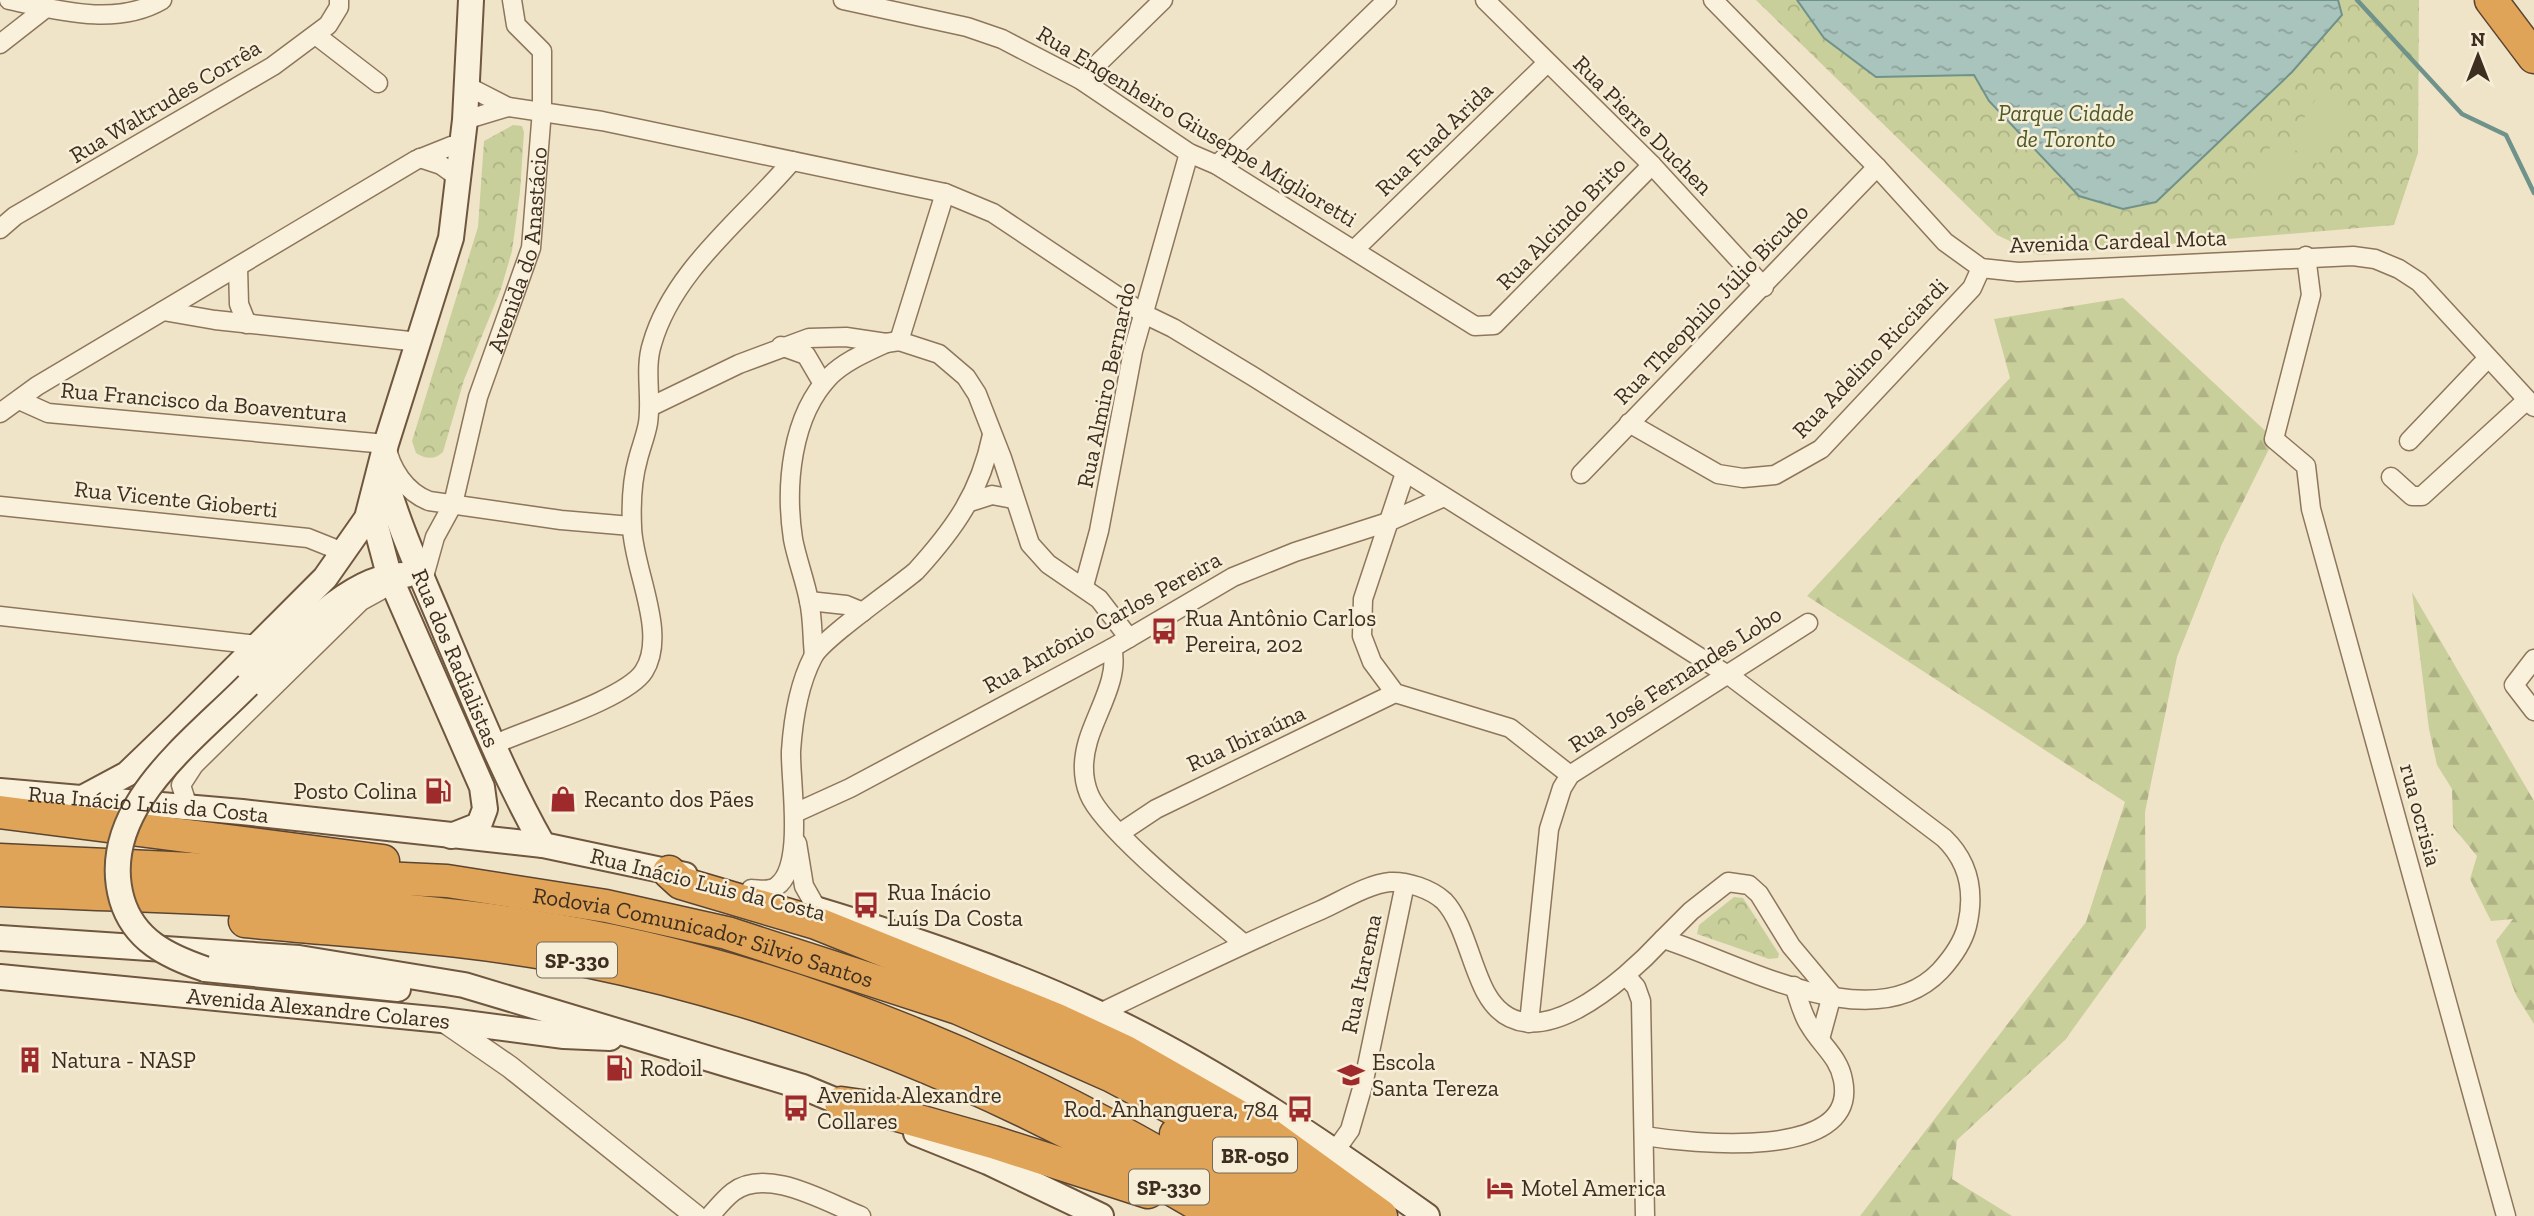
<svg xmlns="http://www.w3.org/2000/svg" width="2534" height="1216" viewBox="0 0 2534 1216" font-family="'Zilla Slab',serif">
<defs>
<pattern id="forest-firs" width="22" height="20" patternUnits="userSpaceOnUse" patternTransform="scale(1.75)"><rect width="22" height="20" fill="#c9cf9b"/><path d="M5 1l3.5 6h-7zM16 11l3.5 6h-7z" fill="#aeb285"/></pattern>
<pattern id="park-crowns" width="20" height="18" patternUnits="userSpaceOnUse" patternTransform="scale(1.75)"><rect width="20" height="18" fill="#c9cf9b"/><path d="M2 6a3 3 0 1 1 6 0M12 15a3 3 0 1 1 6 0" fill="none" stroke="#aeb285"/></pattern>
<pattern id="water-ripples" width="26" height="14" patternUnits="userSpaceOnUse" patternTransform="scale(1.75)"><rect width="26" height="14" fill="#a9c4bc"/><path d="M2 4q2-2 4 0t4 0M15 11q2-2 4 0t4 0" fill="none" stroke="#8ba098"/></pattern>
</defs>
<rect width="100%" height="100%" fill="#f0e4c8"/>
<!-- forest -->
<g fill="url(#forest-firs)">
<polygon points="2123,298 2274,439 2221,546 2177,657 2145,812 2146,928 2065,1040 1957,1140 1952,1179 2012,1216 1860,1216 2086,922 2125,802 1807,596 2010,378 1994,319"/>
<polygon points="2412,592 2534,801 2534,1024 2516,995 2496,941 2513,919 2491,921 2470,879 2477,856 2453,827 2452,789 2437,765 2429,729"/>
</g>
<!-- park -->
<g fill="url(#park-crowns)">
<polygon points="1756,0 2419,0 2418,153 2394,225 2039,255 1997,235"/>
<path d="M513,125L522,126L524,132L520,192L512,251L501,289L464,380L443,452C435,460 425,459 416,453L412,441L478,227L484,141Z"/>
<polygon points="1734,897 1743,898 1779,954 1778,958 1769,959 1697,934 1699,925"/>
</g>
<!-- garden -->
<g fill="#c9cf9b">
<polygon points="2319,94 2348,112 2318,164 2287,145"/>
<polygon points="2274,141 2302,158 2272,206 2244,189"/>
</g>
<!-- water -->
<polygon fill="url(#water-ripples)" stroke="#6f938a" stroke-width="2" points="1797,0 2338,0 2342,15 2292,72 2156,202 2123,209 2079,196 1989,101 1974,75 1876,77 1824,38"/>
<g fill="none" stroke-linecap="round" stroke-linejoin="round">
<!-- stream -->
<polyline stroke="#6f938a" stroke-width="4.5" points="2357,0 2462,114 2506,135 2534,193"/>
<!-- minor casing -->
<g stroke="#8d765c" stroke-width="21">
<g id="minor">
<path d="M9,0C57,10 116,27 162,0"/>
<polyline points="843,0 967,27 1002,39 1081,80 1189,153 1217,165 1475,326 1494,325 1652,165"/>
<polyline points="1485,0 1652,165 1764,287"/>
<polyline points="1713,0 1877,167 1945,242 1981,268 2018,272 2353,256 2375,259 2399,269 2419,282 2534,407"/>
<polyline points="317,36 378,83"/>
<polyline points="0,44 46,8"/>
<polyline points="1081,80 1163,0"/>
<path d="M467,86L508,107L602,121L945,193L993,213L1144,314L1173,328L1254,377L1660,632L1734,679L1944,838C1969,862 1975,892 1967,926C1963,942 1951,959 1940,971C1872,1042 1738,962 1663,939C1626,979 1528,1069 1486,993C1471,966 1464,922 1444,901C1431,889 1407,881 1390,882C1368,884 1341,901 1321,910C1246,942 1173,978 1100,1013"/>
<polyline points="465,120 508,107"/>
<polyline points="420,158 441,165 459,178"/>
<polyline points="1217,165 1387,0"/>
<polyline points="0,229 15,216 273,66 328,25 339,7 339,0"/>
<polyline points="1355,249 1546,64"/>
<polyline points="2306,256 2311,295 2274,439 2306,466 2311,509 2506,1216"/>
<polyline points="238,267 239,304 247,324"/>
<polyline points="163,311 215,320 419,342"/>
<polyline points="899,341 945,193"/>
<polyline points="781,346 806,355 823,384"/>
<path d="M19,400L48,413L386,444C390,469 406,492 429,501L561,520L631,526"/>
<polyline points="650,407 739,364 809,338 846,337 886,343 899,341 939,354 966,377 977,394 1002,458 1030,544 1048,564 1099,599 1129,638"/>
<polyline points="0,413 37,386 416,160 451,146 462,145"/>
<polyline points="1629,423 1718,474 1743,478 1775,475 1821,449 1972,288 1981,268"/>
<polyline points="2409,441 2488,358"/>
<polyline points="1405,473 1363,599 1362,636 1372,662 1395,693 1510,728 1570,775"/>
<polyline points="1581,474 1877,167"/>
<polyline points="2391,477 2412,496 2422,496 2527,400"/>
<polyline points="970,502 992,495 1013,499"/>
<polyline points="0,506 308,538 333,548 342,557"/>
<path id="s1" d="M423,580L435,537L453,504L478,397L531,248L542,110V51L516,25L512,0"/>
<polyline points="1084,586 1099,531 1133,351 1189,153"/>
<polyline points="809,601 846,605 863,612"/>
<polyline points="0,616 258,645"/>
<path d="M1112,648C1120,677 1096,713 1088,741C1083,758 1082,777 1089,794C1103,830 1209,914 1243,943"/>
<path d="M814,655C812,637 813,619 809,601C805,580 797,560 793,539C785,486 791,416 830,376C845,361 867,352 886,343"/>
<polyline points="2534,659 2514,685 2534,711"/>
<path d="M493,745C527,729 627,699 644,671C668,633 633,569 632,527C631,505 632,480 638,459C641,447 646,435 648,423C652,397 644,369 652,344C673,270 744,218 792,161"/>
<polyline points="188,807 181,785 194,765 361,601 381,590"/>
<polyline points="795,813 850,788 1112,648 1233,577 1295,552 1388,522 1444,497"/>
<polyline points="1120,833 1156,809 1395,693"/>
<polyline points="797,843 804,886 817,909"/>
<path d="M751,889C759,889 770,892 777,886C805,866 790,781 791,751C793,721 799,684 813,657C823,638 895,589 916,571C955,528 980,493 992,435"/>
<polyline points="1663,939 1691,911 1728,882 1749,885 1759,894 1791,946 1832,995 1820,1039"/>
<polyline points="1626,976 1636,987 1641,1001 1645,1216"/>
<polyline points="1529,1023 1549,829 1562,788 1570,775 1808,623"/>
<path d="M1644,1136C1688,1143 1860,1163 1843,1080C1839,1057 1821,1045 1810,1026C1802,1015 1799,999 1794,986"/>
<polyline points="1335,1151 1350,1130 1363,1085 1405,884"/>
<path d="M710,1216C717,1208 724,1199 733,1192C767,1166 827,1203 861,1216"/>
</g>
</g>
<!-- tertiary casing -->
<g stroke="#8d765c" stroke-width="24">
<polyline id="tertiary" points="442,1020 510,1067 696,1216"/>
</g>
<!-- secondary casing -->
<g stroke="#6f573f" stroke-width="28">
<g id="secondary">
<path id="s2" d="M382,467C397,525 424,581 447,637C477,708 505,778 543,845"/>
<polyline points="376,501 376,526 389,575 482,787 485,809 479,825 451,836"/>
<path d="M248,685C287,648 349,572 406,575"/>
<path id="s3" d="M0,791L242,812L543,845L685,875"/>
<polyline points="84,797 127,774 177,726 325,578 367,518 386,444 451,238 465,120 471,0"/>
<path d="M815,909C911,938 1007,970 1098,1013C1214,1067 1323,1142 1427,1216"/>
<polyline points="0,938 299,958 464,985 803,1087 856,1109"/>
<polyline points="205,969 398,989"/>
<path id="s4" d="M0,977L442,1020L564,1036L610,1038"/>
<polyline points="916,1133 988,1162 1101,1216"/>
</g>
</g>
<!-- motorway casing -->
<g stroke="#5b4430" stroke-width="35">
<g id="motorway">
<polyline points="2491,0 2534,57"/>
<polyline points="0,812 383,861"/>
<path id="s5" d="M0,860L447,881L606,906L727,933L958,1008L1112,1076L1208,1127L1353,1216"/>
<polyline points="669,872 681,883 816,923 1055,1019 1124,1051 1264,1131 1381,1216"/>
<path d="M0,890C175,898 352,899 525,925C789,965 1039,1073 1263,1216"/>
<path d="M245,921C357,932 471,938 582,960C808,1006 1021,1097 1217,1216"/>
<polyline points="841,1103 869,1107 993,1142 1148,1192"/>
<polyline points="1176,1134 1309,1216"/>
</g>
</g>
<!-- minor -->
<use href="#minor" stroke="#faf1dc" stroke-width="18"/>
<!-- tertiary -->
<use href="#tertiary" stroke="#faf1dc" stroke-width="21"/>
<!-- secondary -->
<use href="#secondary" stroke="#faf1dc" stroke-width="24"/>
<!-- motorway -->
<use href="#motorway" stroke="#e0a458" stroke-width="32"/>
<!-- secondary-bridge casing -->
<g stroke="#6f573f" stroke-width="28" stroke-linecap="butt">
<path id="secondary-bridge" d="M205,969C167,956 134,940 122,900C96,810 192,742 248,685"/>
</g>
<!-- secondary-bridge -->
<use href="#secondary-bridge" stroke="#faf1dc" stroke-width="24"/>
</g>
<!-- icons -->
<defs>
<g id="bus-bare" transform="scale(2.1)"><path d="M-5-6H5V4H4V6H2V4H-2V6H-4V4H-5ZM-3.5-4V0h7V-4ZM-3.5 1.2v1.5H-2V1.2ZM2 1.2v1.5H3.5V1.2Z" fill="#9e2a2b" stroke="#f7eed8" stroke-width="2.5" paint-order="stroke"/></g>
<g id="fuel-bare" transform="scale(2.1)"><path d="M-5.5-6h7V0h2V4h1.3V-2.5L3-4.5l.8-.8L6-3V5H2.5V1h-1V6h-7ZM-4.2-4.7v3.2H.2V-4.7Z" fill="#9e2a2b" stroke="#f7eed8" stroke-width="2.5" paint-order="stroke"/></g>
<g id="shop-bare" transform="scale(2.1)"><path d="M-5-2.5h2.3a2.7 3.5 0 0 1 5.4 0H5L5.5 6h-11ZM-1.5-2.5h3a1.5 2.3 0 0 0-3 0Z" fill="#9e2a2b" stroke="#f7eed8" stroke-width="2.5" paint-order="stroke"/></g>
<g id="building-bare" transform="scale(2.1)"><path d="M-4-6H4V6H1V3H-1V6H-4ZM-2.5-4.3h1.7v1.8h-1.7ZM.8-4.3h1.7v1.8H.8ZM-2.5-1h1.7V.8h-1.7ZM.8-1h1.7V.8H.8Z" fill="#9e2a2b" stroke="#f7eed8" stroke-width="2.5" paint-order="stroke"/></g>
<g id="school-bare" transform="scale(2.1)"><path d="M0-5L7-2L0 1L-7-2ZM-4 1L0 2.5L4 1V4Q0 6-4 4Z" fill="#9e2a2b" stroke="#f7eed8" stroke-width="2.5" paint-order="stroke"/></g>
<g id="hotel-bare" transform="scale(2.1)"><path d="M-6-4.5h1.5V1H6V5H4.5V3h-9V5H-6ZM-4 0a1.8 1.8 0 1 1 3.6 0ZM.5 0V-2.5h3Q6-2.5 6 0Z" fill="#9e2a2b" stroke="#f7eed8" stroke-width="2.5" paint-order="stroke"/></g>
</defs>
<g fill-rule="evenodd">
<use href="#bus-bare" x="1164" y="631"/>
<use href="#fuel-bare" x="438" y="791"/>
<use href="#shop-bare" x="563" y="799"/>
<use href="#bus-bare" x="866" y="905"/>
<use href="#building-bare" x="30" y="1060"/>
<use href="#fuel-bare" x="619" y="1068"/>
<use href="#school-bare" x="1351" y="1075"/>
<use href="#bus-bare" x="796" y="1108"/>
<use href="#bus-bare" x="1300" y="1109"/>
<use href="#hotel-bare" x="1500" y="1188"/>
</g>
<g text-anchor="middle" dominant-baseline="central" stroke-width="5" stroke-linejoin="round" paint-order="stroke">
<!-- shield labels -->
<g fill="#f7eed8" stroke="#756857" stroke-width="2">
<rect x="537" y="942.5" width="80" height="35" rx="5"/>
<rect x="1213" y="1137.5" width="84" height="35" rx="5"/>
<rect x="1129" y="1169.5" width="80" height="35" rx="5"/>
</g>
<g font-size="21" font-weight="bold" fill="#3d2e20">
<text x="577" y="960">SP-330</text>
<text x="1255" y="1155">BR-050</text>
<text x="1169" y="1187">SP-330</text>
</g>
<!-- street labels -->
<g font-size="23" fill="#3d2e20" stroke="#f7eed8">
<text transform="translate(165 101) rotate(-31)">Rua Waltrudes Corrêa</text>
<text transform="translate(1643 125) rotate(45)">Rua Pierre Duchen</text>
<text transform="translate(1197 126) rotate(31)">Rua Engenheiro Giuseppe Miglioretti</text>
<text transform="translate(1434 139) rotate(-44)">Rua Fuad Arida</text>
<text transform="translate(1561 223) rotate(-46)">Rua Alcindo Brito</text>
<text transform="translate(2118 241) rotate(-2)">Avenida Cardeal Mota</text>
<text stroke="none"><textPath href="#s1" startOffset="346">Avenida do Anastácio</textPath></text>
<text transform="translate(1711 304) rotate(-46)">Rua Theophilo Júlio Bicudo</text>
<text transform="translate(1870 358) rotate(-46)">Rua Adelino Ricciardi</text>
<text transform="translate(1106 385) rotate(-78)">Rua Almiro Bernardo</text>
<text transform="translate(204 402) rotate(5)">Rua Francisco da Boaventura</text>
<text transform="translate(176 499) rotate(6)">Rua Vicente Gioberti</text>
<text transform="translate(1102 622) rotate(-29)">Rua Antônio Carlos Pereira</text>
<text stroke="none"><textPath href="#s2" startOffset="205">Rua dos Radialistas</textPath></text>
<text transform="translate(1675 679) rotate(-33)">Rua José Fernandes Lobo</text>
<text transform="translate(1246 738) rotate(-25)">Rua Ibiraúna</text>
<text stroke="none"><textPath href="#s3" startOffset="149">Rua Inácio Luis da Costa</textPath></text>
<text transform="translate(2421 815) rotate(75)">rua ocrisia</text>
<text transform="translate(708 884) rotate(14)">Rua Inácio Luis da Costa</text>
<text stroke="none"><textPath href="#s5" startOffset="710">Rodovia Comunicador Silvio Santos</textPath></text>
<text transform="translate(1361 974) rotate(-78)">Rua Itarema</text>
<text stroke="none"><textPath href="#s4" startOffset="320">Avenida Alexandre Colares</textPath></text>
</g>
<!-- park labels -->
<g font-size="23" font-style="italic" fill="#4d5a26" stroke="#f7eed8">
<text x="2066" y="113">Parque Cidade<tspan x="2066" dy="26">de Toronto</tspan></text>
</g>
<!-- poi labels -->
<g font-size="23" fill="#3d2e20" stroke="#f7eed8" text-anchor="start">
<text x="1185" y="618">Rua Antônio Carlos<tspan x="1185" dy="26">Pereira, 202</tspan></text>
<text x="417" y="791" text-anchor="end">Posto Colina</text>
<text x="584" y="799">Recanto dos Pães</text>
<text x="887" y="892">Rua Inácio<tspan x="887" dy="26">Luís Da Costa</tspan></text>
<text x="51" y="1060">Natura - NASP</text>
<text x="1372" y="1062">Escola<tspan x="1372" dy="26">Santa Tereza</tspan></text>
<text x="640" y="1068">Rodoil</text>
<text x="817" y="1095">Avenida Alexandre<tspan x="817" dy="26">Collares</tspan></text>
<text x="1279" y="1109" text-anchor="end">Rod. Anhanguera, 784</text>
<text x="1521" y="1188">Motel America</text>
</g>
</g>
<!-- north arrow -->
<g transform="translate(2478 56)" stroke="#f7eed8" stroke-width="5" paint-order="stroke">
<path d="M0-5L12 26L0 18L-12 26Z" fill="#3d2e20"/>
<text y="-10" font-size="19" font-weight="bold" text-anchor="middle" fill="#3d2e20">N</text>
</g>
</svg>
